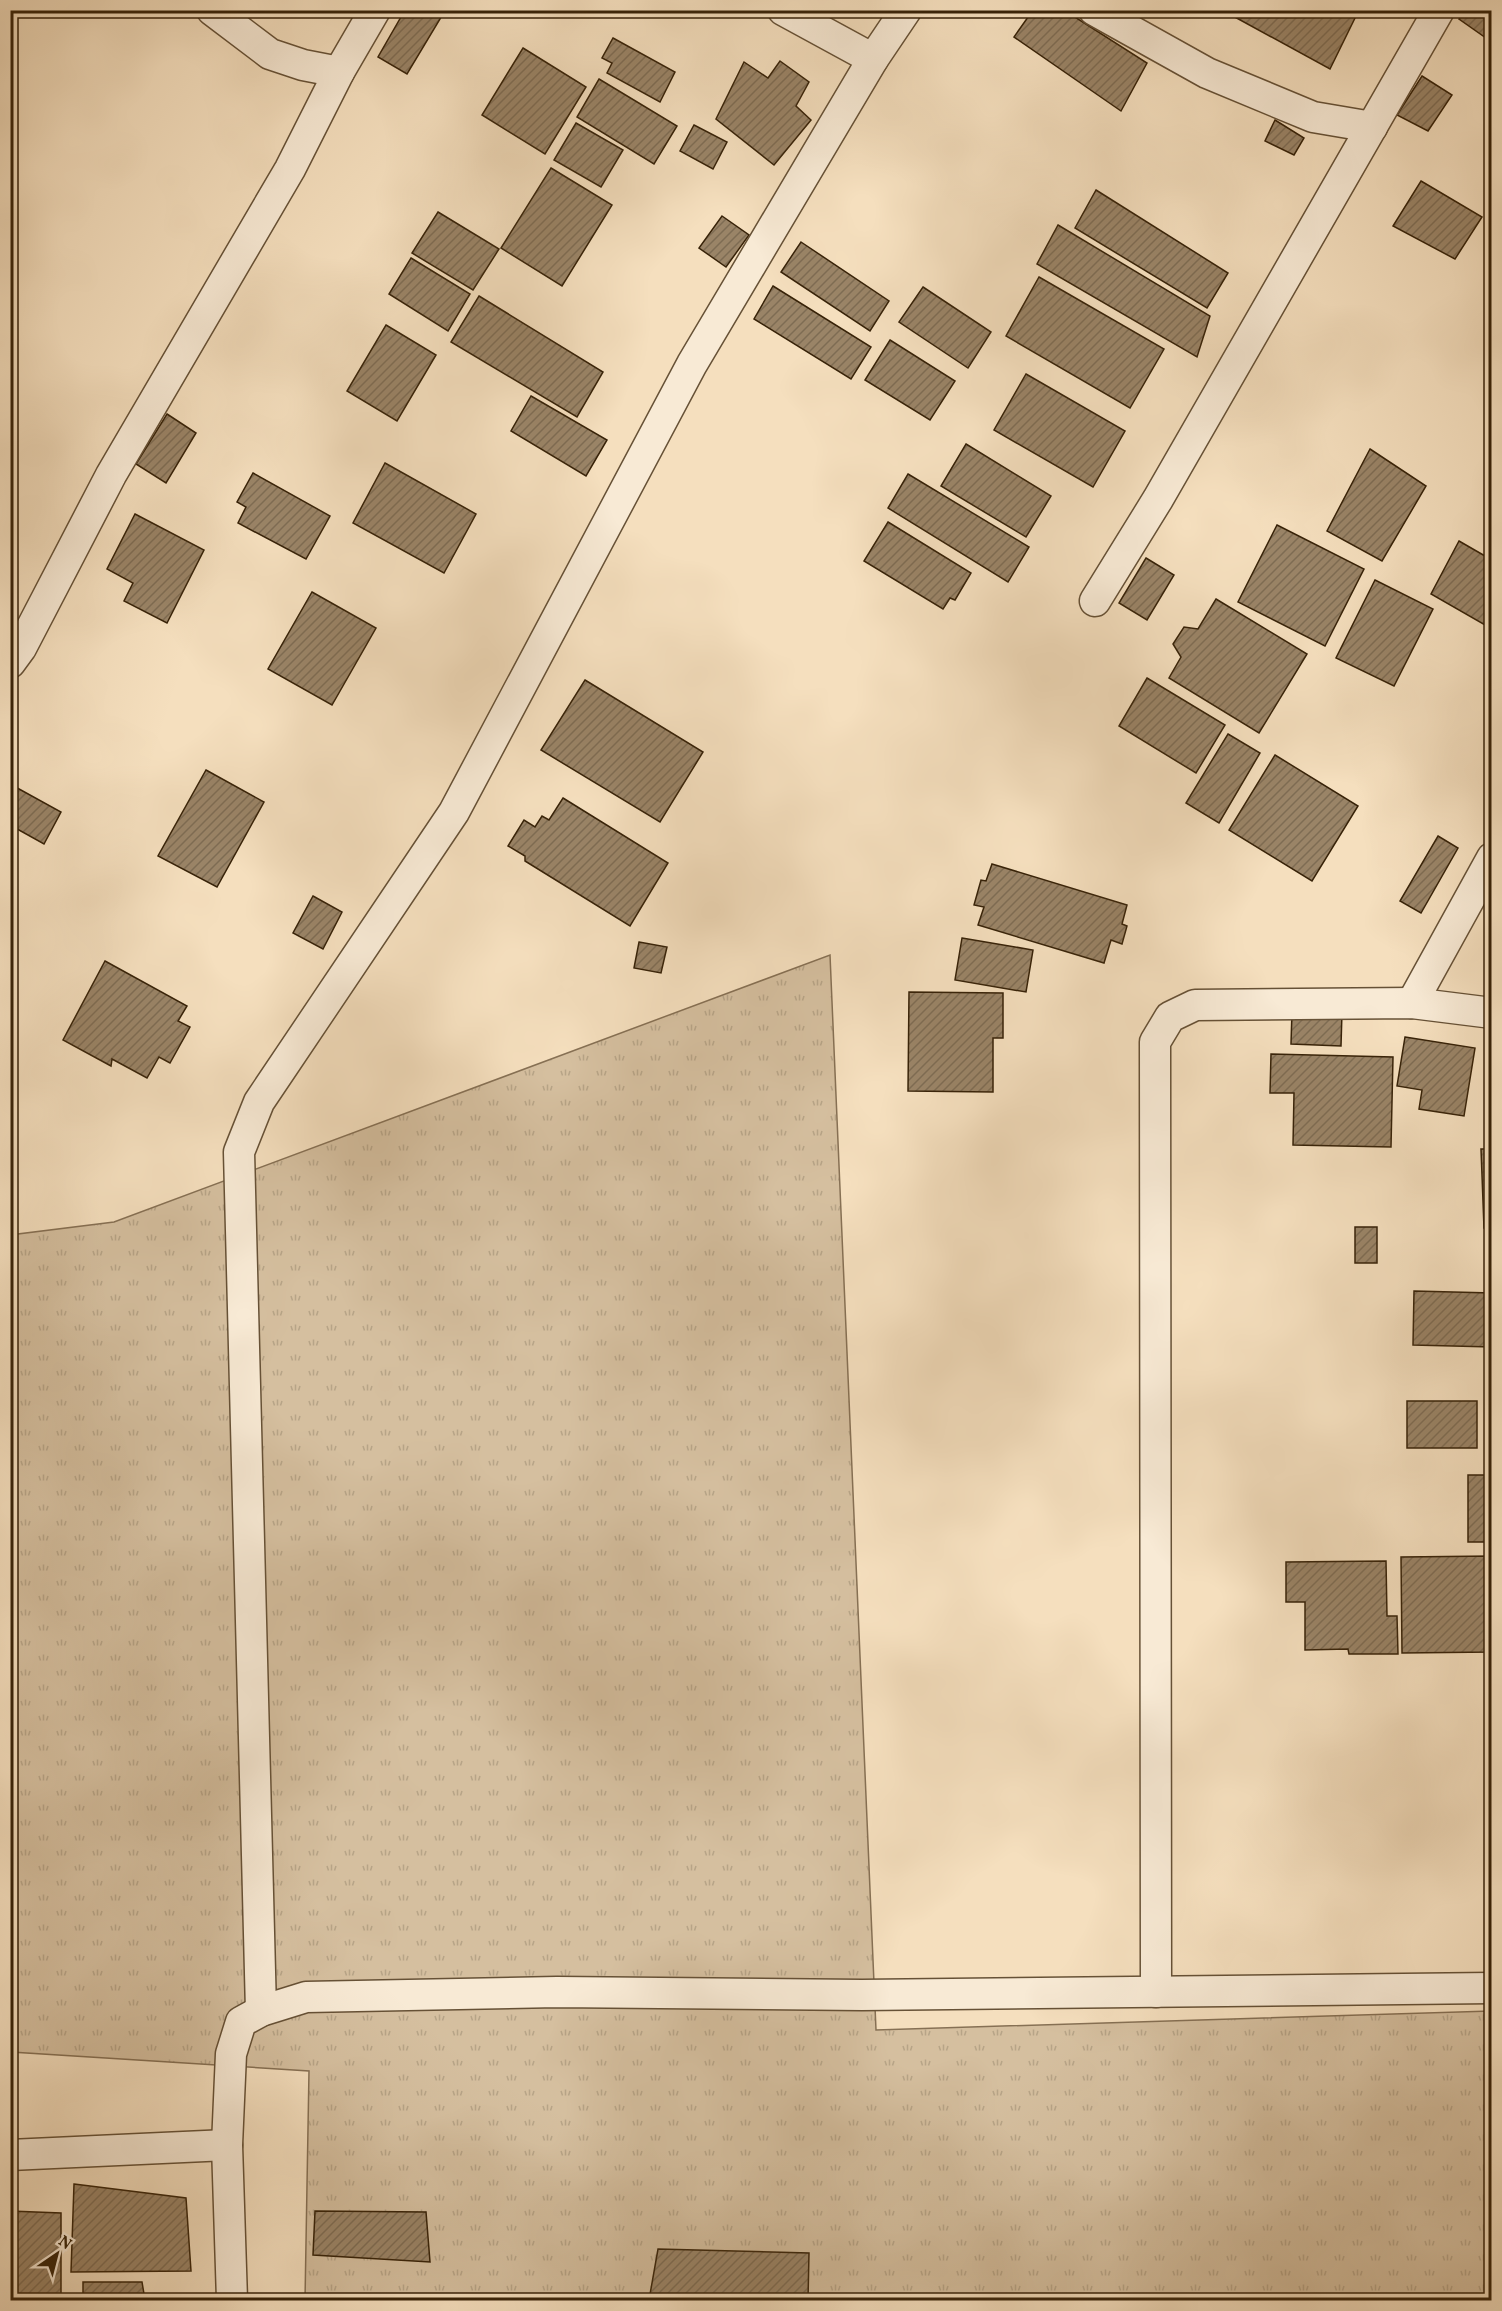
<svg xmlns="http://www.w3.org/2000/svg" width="1502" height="2311" viewBox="0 0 1502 2311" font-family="Vollkorn,serif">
<defs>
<pattern id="grass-tufts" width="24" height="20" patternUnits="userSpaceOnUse" patternTransform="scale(1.5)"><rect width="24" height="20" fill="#d5bf9f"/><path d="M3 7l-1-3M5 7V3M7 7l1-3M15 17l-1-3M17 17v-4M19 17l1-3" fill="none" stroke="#b7a487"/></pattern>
<pattern id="building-hatch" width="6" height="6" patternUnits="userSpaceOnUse" patternTransform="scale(1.5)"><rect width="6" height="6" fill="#9a8467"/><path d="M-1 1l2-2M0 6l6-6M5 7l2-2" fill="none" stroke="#7e6c53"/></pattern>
</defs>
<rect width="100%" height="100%" fill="#f5dfbe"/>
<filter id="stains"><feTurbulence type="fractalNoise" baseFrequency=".00333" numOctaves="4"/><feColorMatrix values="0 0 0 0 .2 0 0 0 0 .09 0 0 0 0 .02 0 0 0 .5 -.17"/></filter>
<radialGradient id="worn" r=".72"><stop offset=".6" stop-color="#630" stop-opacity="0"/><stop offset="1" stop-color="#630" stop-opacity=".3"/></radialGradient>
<!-- grass -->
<polygon fill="url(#grass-tufts)" stroke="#867054" stroke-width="1.5" points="830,955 876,2030 1491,2011 1491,2300 305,2300 309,2071 11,2052 10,1235 114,1222"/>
<!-- building -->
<g fill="url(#building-hatch)" stroke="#372208" stroke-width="1.5">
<polygon points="405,10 437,10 443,14 407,74 378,57"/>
<polygon points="1033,10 1064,10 1147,63 1121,111 1014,37"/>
<polygon points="1222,10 1348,10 1356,16 1330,69"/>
<polygon points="1465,10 1492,10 1492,30 1486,38 1459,19"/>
<polygon points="613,38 675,72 660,102 607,73 612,63 602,58"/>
<polygon points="523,48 586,87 545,154 482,115"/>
<polygon points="780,61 809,82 796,106 811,120 774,165 716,119 744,62 768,78"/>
<polygon points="1422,76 1452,95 1428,131 1397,115"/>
<polygon points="599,79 677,126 654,164 577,117"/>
<polygon points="1275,120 1304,138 1294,155 1265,141"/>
<polygon points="576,123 623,150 601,187 554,160"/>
<polygon points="694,125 727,142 713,169 680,151"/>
<polygon points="551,168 612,205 562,286 501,248"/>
<polygon points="1421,181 1482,217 1455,259 1393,226"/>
<polygon points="1096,190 1228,273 1207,308 1075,228"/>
<polygon points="438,212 499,249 473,290 412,253"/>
<polygon points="722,216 749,235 726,267 699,248"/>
<polygon points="1058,225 1210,316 1197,357 1037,264"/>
<polygon points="801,242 889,301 870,331 781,272"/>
<polygon points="411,258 470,294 448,331 389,294"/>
<polygon points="1039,277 1164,349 1130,408 1006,336"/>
<polygon points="773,286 871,347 851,379 754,319"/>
<polygon points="923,287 991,332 968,368 899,322"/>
<polygon points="479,296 603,372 577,417 451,342"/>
<polygon points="386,325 436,355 397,421 347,391"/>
<polygon points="890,340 955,381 930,420 865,380"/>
<polygon points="1026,374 1125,431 1093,487 994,430"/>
<polygon points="531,396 607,440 586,476 511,431"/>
<polygon points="167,414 196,433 166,483 136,464"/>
<polygon points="966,444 1051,496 1026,537 941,486"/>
<polygon points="1370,449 1426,486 1382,561 1327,531"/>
<polygon points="385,463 476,514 444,573 353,523"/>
<polygon points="253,473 330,516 306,559 238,523 246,507 237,502"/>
<polygon points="908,474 1029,547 1008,582 888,508"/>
<polygon points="135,514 204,550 167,623 124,601 133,583 107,569"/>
<polygon points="888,522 971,573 955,600 950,598 943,609 864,561"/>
<polygon points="1277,525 1364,569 1325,646 1238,602"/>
<polygon points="1459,541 1492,560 1492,629 1431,594"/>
<polygon points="1146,558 1174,575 1147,620 1119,603"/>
<polygon points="1375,580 1433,609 1394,686 1336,658"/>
<polygon points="312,592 376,628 332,705 268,669"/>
<polygon points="1216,599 1307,654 1259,733 1169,678 1181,657 1173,644 1184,627 1198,629"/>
<polygon points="1147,678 1225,725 1196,773 1119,726"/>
<polygon points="585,680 703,752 660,822 541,750"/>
<polygon points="1228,734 1260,753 1219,823 1186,803"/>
<polygon points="1275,755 1358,806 1312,881 1229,830"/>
<polygon points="206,770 264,802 217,887 158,856"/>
<polygon points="10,784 61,812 44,844 10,825"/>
<polygon points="563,798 668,863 630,926 525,861 525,856 508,846 524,820 535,827 542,816 549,820"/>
<polygon points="1438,836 1458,848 1421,913 1400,901"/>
<polygon points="992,864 1127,905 1122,924 1127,926 1122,944 1111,940 1104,963 978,925 984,907 974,905 981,880 986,881"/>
<polygon points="313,896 342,912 323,949 293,933"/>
<polygon points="962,938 1033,950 1026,992 955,980"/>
<polygon points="639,942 667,947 661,973 634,968"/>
<polygon points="105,961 187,1006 178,1021 190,1027 170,1063 159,1057 147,1078 112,1059 111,1066 63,1040"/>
<polygon points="909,992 1003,993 1003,1038 993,1038 993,1092 908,1091"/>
<polygon points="1292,1011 1342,1012 1341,1046 1291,1044"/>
<polygon points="1405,1037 1475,1048 1464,1116 1419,1109 1422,1090 1397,1086"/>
<polygon points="1271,1054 1393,1057 1391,1147 1293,1145 1294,1093 1270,1093"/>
<polygon points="1481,1149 1492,1149 1492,1228 1484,1228"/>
<rect x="1355" y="1227" width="22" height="36"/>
<polygon points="1414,1291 1492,1293 1492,1347 1413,1345"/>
<rect x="1407" y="1401" width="70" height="47"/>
<rect x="1468" y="1475" width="24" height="67"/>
<polygon points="1492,1556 1492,1652 1402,1653 1401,1557"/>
<polygon points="1386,1561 1387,1616 1397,1616 1398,1654 1349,1654 1348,1649 1305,1650 1305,1602 1286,1602 1286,1562"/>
<polygon points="74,2184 186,2198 191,2271 71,2272"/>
<polygon points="10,2211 61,2213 61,2300 10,2300"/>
<polygon points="315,2211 426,2212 430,2262 313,2255"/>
<polygon points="658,2249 809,2253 808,2300 649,2300"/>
<polygon points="83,2282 142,2282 145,2300 83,2300"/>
</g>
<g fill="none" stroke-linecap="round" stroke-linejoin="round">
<!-- minor casing -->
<g stroke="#665136" stroke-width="33">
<g id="minor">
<polyline points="212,10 270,54 303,65 339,72"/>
<polyline points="783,10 873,59"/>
<polyline points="1094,10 1207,73 1313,117 1372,127"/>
<polyline points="1095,601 1158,499 1439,10"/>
<polyline points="10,663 21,648 111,475 290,169 339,72 375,10"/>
<polyline points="1412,1003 1492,858"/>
<polyline points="1156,1992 1155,1042 1170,1017 1195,1005 1412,1003 1492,1013"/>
<polyline points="261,2011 239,1152 259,1102 454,812 692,364 873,59 906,10"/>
<polyline points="10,2155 227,2145"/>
<polyline points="232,2300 227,2145 231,2054 241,2022 261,2011 306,1997 557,1992 862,1995 1492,1988"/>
</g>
</g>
<!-- minor -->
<use href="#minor" stroke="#f8ead5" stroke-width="30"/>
</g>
<!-- margin -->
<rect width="1502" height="2311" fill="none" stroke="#f5dfbe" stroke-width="36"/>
<rect x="12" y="12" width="1478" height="2287" fill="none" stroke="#372208" stroke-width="3"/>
<rect x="18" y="18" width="1466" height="2275" fill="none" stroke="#372208" stroke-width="1.5"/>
<!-- north arrow -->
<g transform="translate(57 2254) rotate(35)" stroke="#f8ead5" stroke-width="4.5" paint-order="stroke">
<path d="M0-4.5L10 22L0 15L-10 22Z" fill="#372208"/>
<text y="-9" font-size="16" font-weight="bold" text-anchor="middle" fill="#372208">N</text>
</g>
<rect width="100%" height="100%" filter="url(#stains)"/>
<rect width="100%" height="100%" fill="url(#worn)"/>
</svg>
